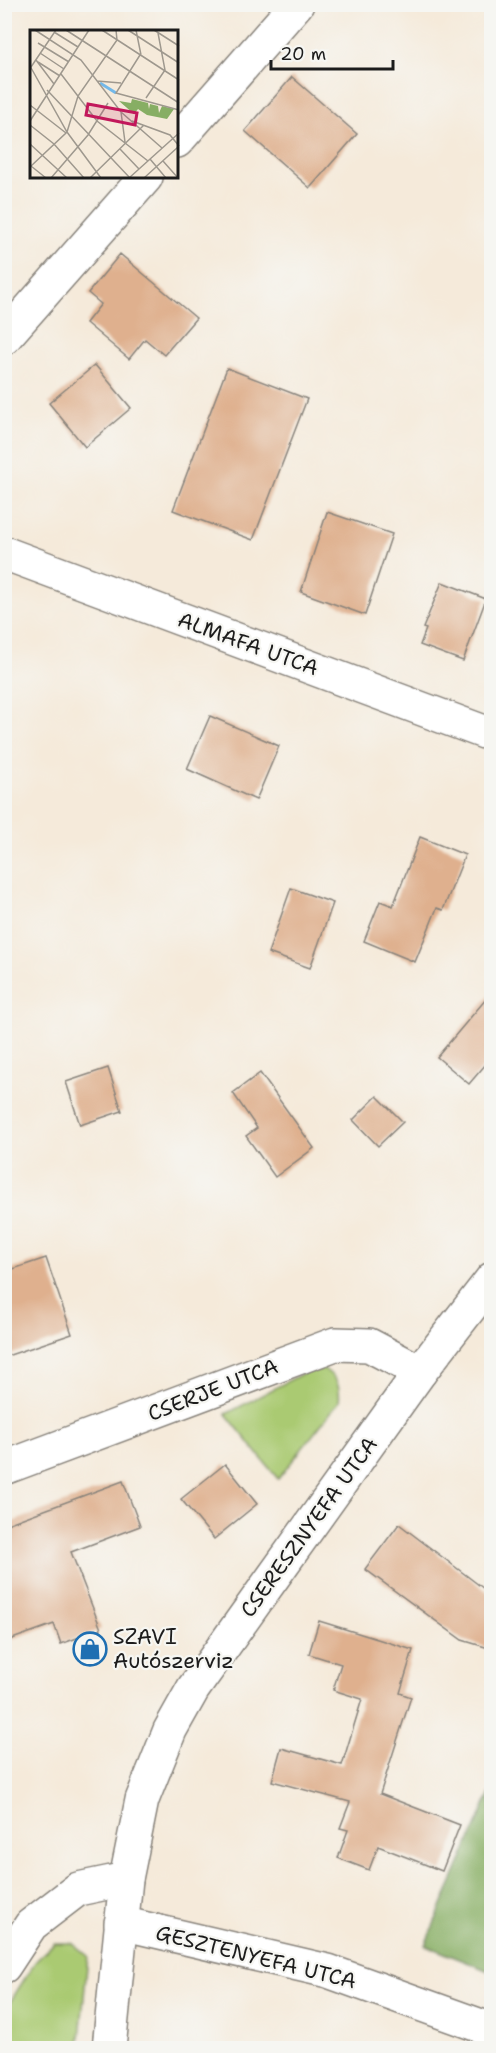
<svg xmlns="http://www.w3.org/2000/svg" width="496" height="2053" viewBox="0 0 496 2053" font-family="'Shantell Sans',sans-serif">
<rect width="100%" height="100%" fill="#f6f6f2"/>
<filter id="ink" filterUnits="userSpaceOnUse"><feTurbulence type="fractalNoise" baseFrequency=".0167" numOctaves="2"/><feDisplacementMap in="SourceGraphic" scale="12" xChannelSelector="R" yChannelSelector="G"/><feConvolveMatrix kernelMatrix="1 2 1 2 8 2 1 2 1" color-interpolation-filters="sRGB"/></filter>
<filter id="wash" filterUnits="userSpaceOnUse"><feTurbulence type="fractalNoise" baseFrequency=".008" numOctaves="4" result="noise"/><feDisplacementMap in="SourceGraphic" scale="24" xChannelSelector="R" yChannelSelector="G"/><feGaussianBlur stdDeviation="1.35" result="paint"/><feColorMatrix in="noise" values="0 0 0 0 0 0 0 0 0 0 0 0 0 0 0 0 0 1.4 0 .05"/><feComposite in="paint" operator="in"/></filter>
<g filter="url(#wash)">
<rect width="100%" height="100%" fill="#f5eada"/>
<!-- green -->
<g fill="#aaca72" stroke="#637347" stroke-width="1.5">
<path d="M324,1369C337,1378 341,1386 339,1402L278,1479L226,1414L305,1372Z"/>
<polygon points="54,1943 72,1943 88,1956 79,2048 5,2048 5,2010 37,1959"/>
</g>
<!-- forest -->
<polygon fill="#87ae64" stroke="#526540" stroke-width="1.5" points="491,1791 492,1972 491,1972 425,1945"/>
<g id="blocks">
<!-- building -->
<g fill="#dfb08e">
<polygon points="292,77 357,134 310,188 245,131"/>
<polygon points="120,254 196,318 164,355 145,339 129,359 86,323 101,304 88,293"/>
<polygon points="95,365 131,408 85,447 49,403"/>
<polygon points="227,368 307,399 253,540 173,510"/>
<polygon points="327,512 392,534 365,615 301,592"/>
<polygon points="442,582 486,599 463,661 420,645 426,629 423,628"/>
<polygon points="210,716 279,746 256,800 187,769"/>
<polygon points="420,837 465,855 443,910 437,908 415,962 364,941 380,901 393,906"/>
<polygon points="291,888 333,903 310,968 268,953"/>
<polygon points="492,992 492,1057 469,1084 437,1057"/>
<polygon points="108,1068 122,1111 80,1125 66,1082"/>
<polygon points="260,1073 314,1148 275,1177 246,1136 257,1128 233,1093"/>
<polygon points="377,1096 403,1122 378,1146 353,1120"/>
<polygon points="46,1258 72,1334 4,1357 4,1272"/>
<polygon points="225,1464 257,1504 214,1539 181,1499"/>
<polygon points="123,1481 140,1526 71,1552 101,1629 61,1644 54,1624 4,1642 4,1525"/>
<polygon points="399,1524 492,1595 492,1649 462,1640 365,1569"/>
<polygon points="319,1621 413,1650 400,1693 411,1697 380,1794 460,1825 442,1871 378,1846 369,1870 338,1858 348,1830 340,1828 350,1802 272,1781 281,1748 342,1765 362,1699 333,1690 341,1664 309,1654"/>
</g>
</g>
</g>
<g filter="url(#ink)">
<use href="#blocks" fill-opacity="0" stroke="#88837b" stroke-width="1.5"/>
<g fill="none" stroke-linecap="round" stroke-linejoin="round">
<!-- minor casing -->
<g stroke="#88837b" stroke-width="36">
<g id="minor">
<polyline points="177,141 297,4"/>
<polyline points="4,338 146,177"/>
<polyline points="4,553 492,735"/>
<polyline points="4,1468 335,1344 369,1345 420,1372"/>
<polyline points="121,1923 328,1971 492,2030"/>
<polyline points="4,1966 31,1925 78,1889 126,1879"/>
<polyline points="109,2048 126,1879 142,1800 170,1730 193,1689 271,1580 420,1372 492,1279"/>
</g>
</g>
<!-- minor -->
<use href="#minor" stroke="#fff" stroke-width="33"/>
</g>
</g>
<!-- icons -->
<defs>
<g id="shop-ring" transform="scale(1.725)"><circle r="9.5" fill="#f6f6f2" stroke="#1f6fb2" stroke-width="1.5"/><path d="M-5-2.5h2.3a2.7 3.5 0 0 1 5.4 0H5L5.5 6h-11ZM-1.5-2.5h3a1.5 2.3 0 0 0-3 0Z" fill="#1f6fb2"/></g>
</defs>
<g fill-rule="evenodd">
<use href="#shop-ring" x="90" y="1649"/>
</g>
<g text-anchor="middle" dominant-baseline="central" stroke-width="4.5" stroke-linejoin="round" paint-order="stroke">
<!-- street labels -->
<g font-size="21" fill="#1c1c1c" stroke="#f6f6f2">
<text transform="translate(248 644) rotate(20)">ALMAFA UTCA</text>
<text transform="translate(213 1390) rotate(-21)">CSERJE UTCA</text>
<text transform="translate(309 1527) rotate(-54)">CSERESZNYEFA UTCA</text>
<text transform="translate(256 1957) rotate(14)">GESZTENYEFA UTCA</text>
</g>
<!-- poi labels -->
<g font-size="21" fill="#1c1c1c" stroke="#f6f6f2" text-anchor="start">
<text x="113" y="1637">SZAVI<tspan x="113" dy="24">Autószerviz</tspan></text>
</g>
</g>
<!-- overview -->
<g transform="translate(30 30)">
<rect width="148" height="148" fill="#f5eada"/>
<path d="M102,69L118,73L119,79L120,74L128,76L129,83L132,76L144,79L137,89L117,85L108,79L104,84L89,71L101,73Z" fill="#87ae64"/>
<path fill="none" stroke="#72b8e9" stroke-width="3" d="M70,53L86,63"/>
<path fill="none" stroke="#9e988e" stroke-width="1.5" d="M5,0L51,30L91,82L132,118M36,0L149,73M72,0L149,50M98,0L149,33M106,0L111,25M124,0L149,16M24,2L48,17M8,13L39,32M10,23L34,39M110,25L86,63L149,80M6,30L24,54M8,32L30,46M0,36L37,102L71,148M1,37L26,0M31,44L67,91L118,131M67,51L91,53M17,60L100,148M116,68L135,40L128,3M0,75L36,103M91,82L95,112M0,91L59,0M102,91L140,105L149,116M0,95L24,114L54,148M0,114L37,148M90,119L109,139M120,129L136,148M133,131L148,148M1,136L16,148M0,137L37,102L48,66L87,10L86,0M21,148L58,105L78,73M60,148L114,95M99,148L149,103M114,148L148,117"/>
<path fill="#c2185b" fill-opacity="0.15" stroke="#c2185b" stroke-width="3" d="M58,74L107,83L105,95L56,85Z"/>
<rect width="148" height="148" fill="none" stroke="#1c1c1c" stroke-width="3"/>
</g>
<!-- margin -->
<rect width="496" height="2053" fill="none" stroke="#f6f6f2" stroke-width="24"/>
<!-- scale -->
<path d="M271 60v9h122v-9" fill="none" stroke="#1c1c1c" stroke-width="3"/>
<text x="280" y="60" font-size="18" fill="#1c1c1c" stroke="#f6f6f2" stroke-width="4.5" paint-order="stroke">20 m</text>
</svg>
